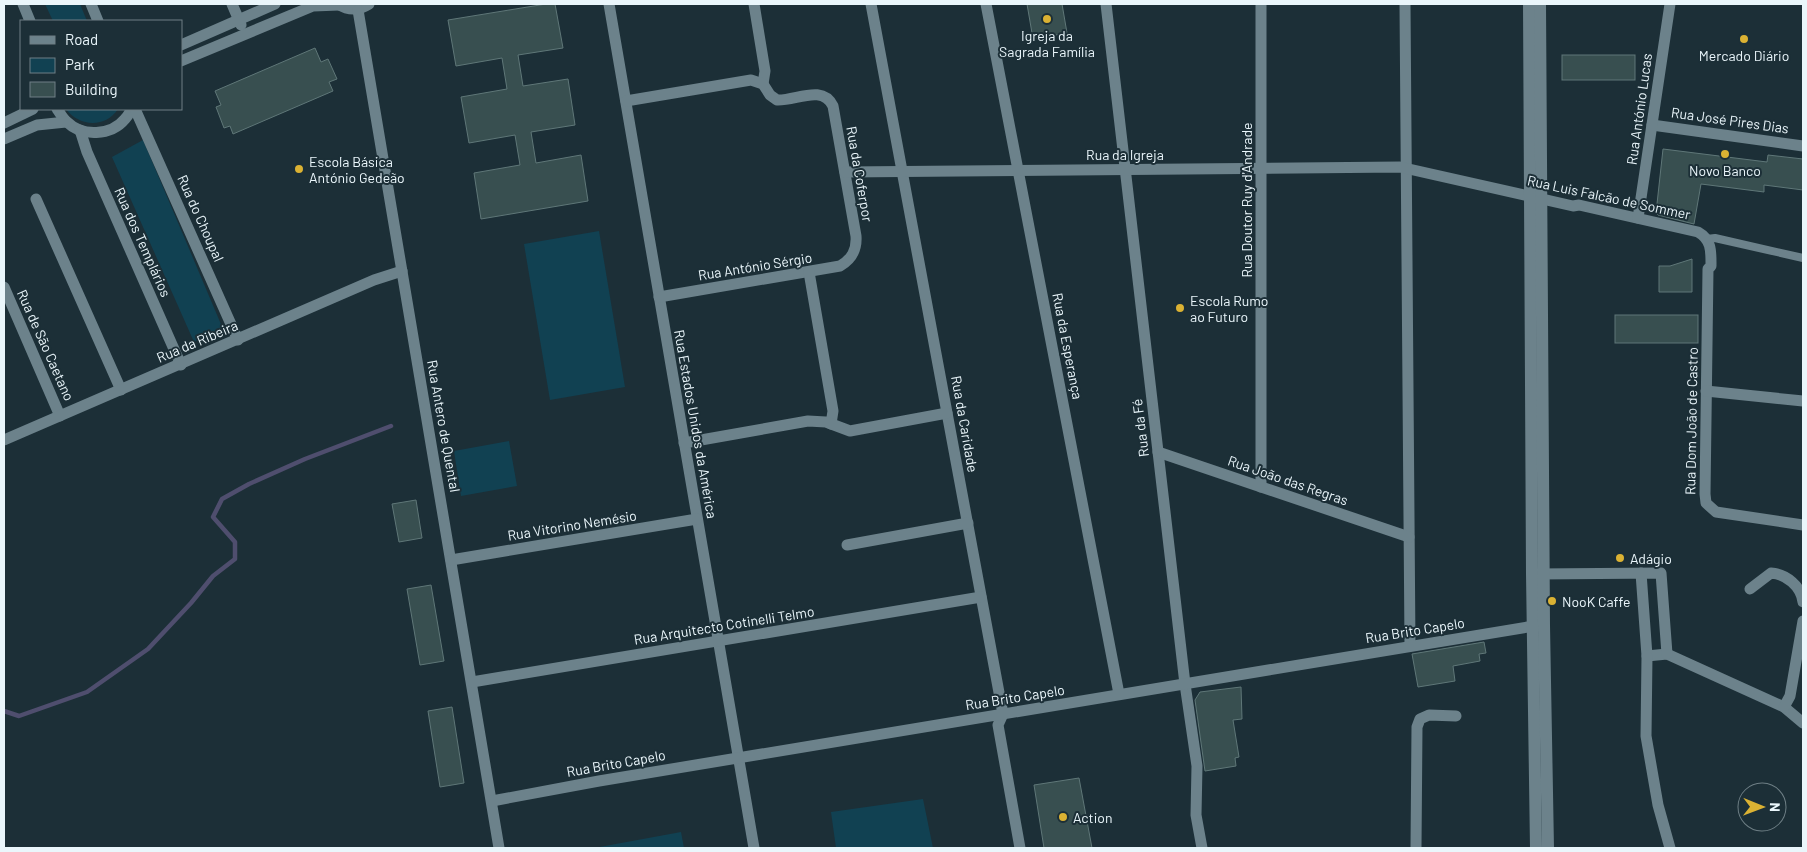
<svg xmlns="http://www.w3.org/2000/svg" width="1807" height="852" viewBox="0 0 1807 852" font-family="Barlow,sans-serif">
<rect width="100%" height="100%" fill="#1c2f37"/>
<!-- green -->
<g fill="#114152">
<polygon points="45,4 80,4 87,21 53,21"/>
<path d="M66,109H118C106,128 79,127 66,109Z"/>
<polygon points="143,140 223,329 194,342 112,157"/>
<polygon points="599,231 625,387 550,400 524,244"/>
<polygon points="509,441 517,486 461,496 454,451"/>
<polygon points="923,799 933,848 836,848 831,812"/>
<polygon points="681,832 684,848 594,848"/>
</g>
<g fill="none" stroke-linecap="round" stroke-linejoin="round">
<!-- stream -->
<polyline stroke="#4f4e6e" stroke-width="4.5" points="4,711 19,716 87,692 148,649 191,603 213,576 235,559 235,542 213,517 222,499 249,484 305,459 391,426"/>
</g>
<!-- building -->
<g fill="#384f50" stroke="#5f7778">
<polygon points="546,4 555,4 563,48 518,55 523,86 568,79 575,125 531,132 536,163 581,155 588,201 481,219 474,173 520,165 515,135 469,143 461,97 507,89 502,58 456,66 448,20"/>
<polygon points="1027,4 1062,4 1067,33 1033,39"/>
<polygon points="315,48 321,62 328,59 337,79 329,82 333,91 233,134 230,126 224,128 216,107 221,105 215,91"/>
<rect x="1562" y="55" width="73" height="25"/>
<polygon points="1663,149 1767,162 1768,155 1803,159 1803,190 1764,185 1764,192 1701,184 1694,224 1658,215 1656,213"/>
<polygon points="1692,259 1692,292 1659,292 1659,266 1670,266"/>
<rect x="1615" y="315" width="83" height="28"/>
<polygon points="416,500 422,538 399,542 392,504"/>
<polygon points="431,585 444,661 420,665 407,589"/>
<polygon points="1484,642 1486,653 1479,654 1480,661 1453,666 1455,681 1418,687 1412,654"/>
<polygon points="1241,687 1242,719 1233,720 1239,757 1235,758 1236,766 1205,771 1195,700 1200,692"/>
<polygon points="452,707 464,783 440,787 428,711"/>
<polygon points="1079,778 1092,848 1044,848 1034,785"/>
</g>
<g fill="none" stroke-linecap="round" stroke-linejoin="round">
<!-- pedestrian -->
<polyline stroke="#6c828b" stroke-width="8" points="1707,239 1715,238 1803,258"/>
<!-- minor -->
<g stroke="#6c828b" stroke-width="11">
<polyline points="23,4 30,21"/>
<polyline points="91,4 98,21"/>
<polyline points="232,4 241,25"/>
<path d="M338,4C349,11 358,11 369,4"/>
<polyline points="609,4 754,848"/>
<polyline points="754,4 765,71 763,84"/>
<polyline points="871,4 1003,714 998,725 1020,848"/>
<polyline points="986,4 1119,694"/>
<polyline points="1106,4 1185,684 1197,766 1196,815 1202,848"/>
<polyline points="1405,4 1410,646"/>
<polyline points="358,10 499,848"/>
<polyline points="181,45 275,4"/>
<polyline points="181,61 313,6 339,5"/>
<path d="M626,101L751,80L763,84L770,95L777,100C796,101 822,84 833,106L856,236C857,250 852,259 840,266L659,297"/>
<path d="M57,109C60,113 63,119 67,122C82,137 111,136 125,119C128,116 130,112 132,109"/>
<polyline points="135,109 238,340"/>
<polyline points="4,123 33,109"/>
<polyline points="1652,125 1803,146"/>
<polyline points="80,130 87,152 181,365"/>
<polyline points="4,139 37,125 66,122"/>
<path d="M845,172L1400,167L1573,206L1579,205L1698,232C1712,240 1711,252 1711,266L1708,269L1705,494L1706,503L1716,512L1803,525"/>
<polyline points="36,199 121,390"/>
<polyline points="1638,218 1670,4"/>
<polyline points="809,272 833,411 831,424"/>
<polyline points="4,287 60,416"/>
<polyline points="1706,391 1803,401"/>
<polyline points="4,440 374,280 402,271"/>
<polyline points="684,443 808,421 826,422 850,431 947,413"/>
<polyline points="1158,452 1409,537"/>
<polyline points="1261,487 1261,4"/>
<polyline points="847,545 968,523"/>
<polyline points="451,560 697,519"/>
<polyline points="1641,573 1647,656 1667,654 1784,707 1803,723"/>
<polyline points="1537,574 1661,573 1667,654"/>
<path d="M1750,589L1771,573C1786,574 1801,586 1803,602"/>
<polyline points="1647,656 1646,736 1658,805 1670,848"/>
<polyline points="472,682 981,597"/>
<polyline points="1784,707 1790,696 1803,621"/>
<polyline points="492,801 599,781 1540,625"/>
<polyline points="1416,848 1417,727 1420,719 1429,715 1456,716"/>
</g>
<!-- tertiary -->
<g stroke="#6c828b" stroke-width="12">
<polyline points="1529,4 1532,574 1536,848"/>
<polyline points="1540,4 1544,625 1548,848"/>
</g>
</g>
<!-- markers -->
<g fill="#dbb233" stroke="#1c2f37" stroke-width="2">
<circle cx="1047" cy="19" r="5"/>
<circle cx="1744" cy="39" r="5"/>
<circle cx="1725" cy="154" r="5"/>
<circle cx="299" cy="169" r="5"/>
<circle cx="1180" cy="308" r="5"/>
<circle cx="1620" cy="558" r="5"/>
<circle cx="1552" cy="601" r="5"/>
<circle cx="1063" cy="817" r="5"/>
</g>
<g text-anchor="middle" dominant-baseline="central" stroke-width="4" stroke-linejoin="round" paint-order="stroke">
<!-- poi labels -->
<g font-size="14" fill="#eaf6fb" stroke="#1c2f37" text-anchor="start">
<text x="1047" y="35" text-anchor="middle">Igreja da<tspan x="1047" dy="16">Sagrada Família</tspan></text>
<text x="1744" y="55" text-anchor="middle">Mercado Diário</text>
<text x="309" y="161">Escola Básica<tspan x="309" dy="16">António Gedeão</tspan></text>
<text x="1725" y="170" text-anchor="middle">Novo Banco</text>
<text x="1190" y="300">Escola Rumo<tspan x="1190" dy="16">ao Futuro</tspan></text>
<text x="1630" y="558">Adágio</text>
<text x="1562" y="601">NooK Caffe</text>
<text x="1073" y="817">Action</text>
</g>
<!-- street labels -->
<g font-size="14" fill="#eaf6fb" stroke="#1c2f37">
<text transform="translate(1639 109) rotate(-82)">Rua António Lucas</text>
<text transform="translate(1730 120) rotate(8)">Rua José Pires Dias</text>
<text x="1125" y="154">Rua da Igreja</text>
<text transform="translate(860 174) rotate(80)">Rua da Coferpor</text>
<text transform="translate(1609 197) rotate(12)">Rua Luis Falcão de Sommer</text>
<text transform="translate(1246 200) rotate(-90)">Rua Doutor Ruy d'Andrade</text>
<text transform="translate(201 218) rotate(66)">Rua do Choupal</text>
<text transform="translate(143 242) rotate(66)">Rua dos Templários</text>
<text transform="translate(755 266) rotate(-9)">Rua António Sérgio</text>
<text transform="translate(197 341) rotate(-23)">Rua da Ribeira</text>
<text transform="translate(46 345) rotate(66)">Rua de São Caetano</text>
<text transform="translate(1068 346) rotate(79)">Rua da Esperança</text>
<text transform="translate(1691 421) rotate(-89)">Rua Dom João de Castro</text>
<text transform="translate(696 424) rotate(80)">Rua Estados Unidos da América</text>
<text transform="translate(965 424) rotate(80)">Rua da Caridade</text>
<text transform="translate(444 426) rotate(80)">Rua Antero de Quental</text>
<text transform="translate(1140 428) rotate(-97)">Rua da Fé</text>
<text transform="translate(1288 480) rotate(19)">Rua João das Regras</text>
<text transform="translate(572 525) rotate(-9)">Rua Vitorino Nemésio</text>
<text transform="translate(724 625) rotate(-9)">Rua Arquitecto Cotinelli Telmo</text>
<text transform="translate(1415 630) rotate(-9)">Rua Brito Capelo</text>
<text transform="translate(1015 697) rotate(-9)">Rua Brito Capelo</text>
<text transform="translate(616 763) rotate(-10)">Rua Brito Capelo</text>
</g>
</g>
<!-- border -->
<rect width="1807" height="852" fill="none" stroke="#eaf6fb" stroke-width="10"/>
<!-- legend -->
<rect x="20" y="20" width="162" height="90" fill="#1c2f37" stroke="#6e7f85"/>
<rect x="30" y="36" width="25" height="8" fill="#6c828b" stroke="#6e7f85"/>
<text x="65" y="45" font-size="15" fill="#eaf6fb">Road</text>
<rect x="30" y="58" width="25" height="15" fill="#114152" stroke="#6e7f85"/>
<text x="65" y="70" font-size="15" fill="#eaf6fb">Park</text>
<rect x="30" y="82" width="25" height="15" fill="#384f50" stroke="#6e7f85"/>
<text x="65" y="95" font-size="15" fill="#eaf6fb">Building</text>
<!-- north arrow -->
<g transform="translate(1762 807) rotate(91)"><circle r="24" fill="#1c2f37" stroke="#6e7f85"/>
<path d="M0-4L9 19L0 12L-9 19Z" fill="#dbb233"/>
<text y="-8" font-size="14" font-weight="bold" text-anchor="middle" fill="#eaf6fb">N</text>
</g>
</svg>
